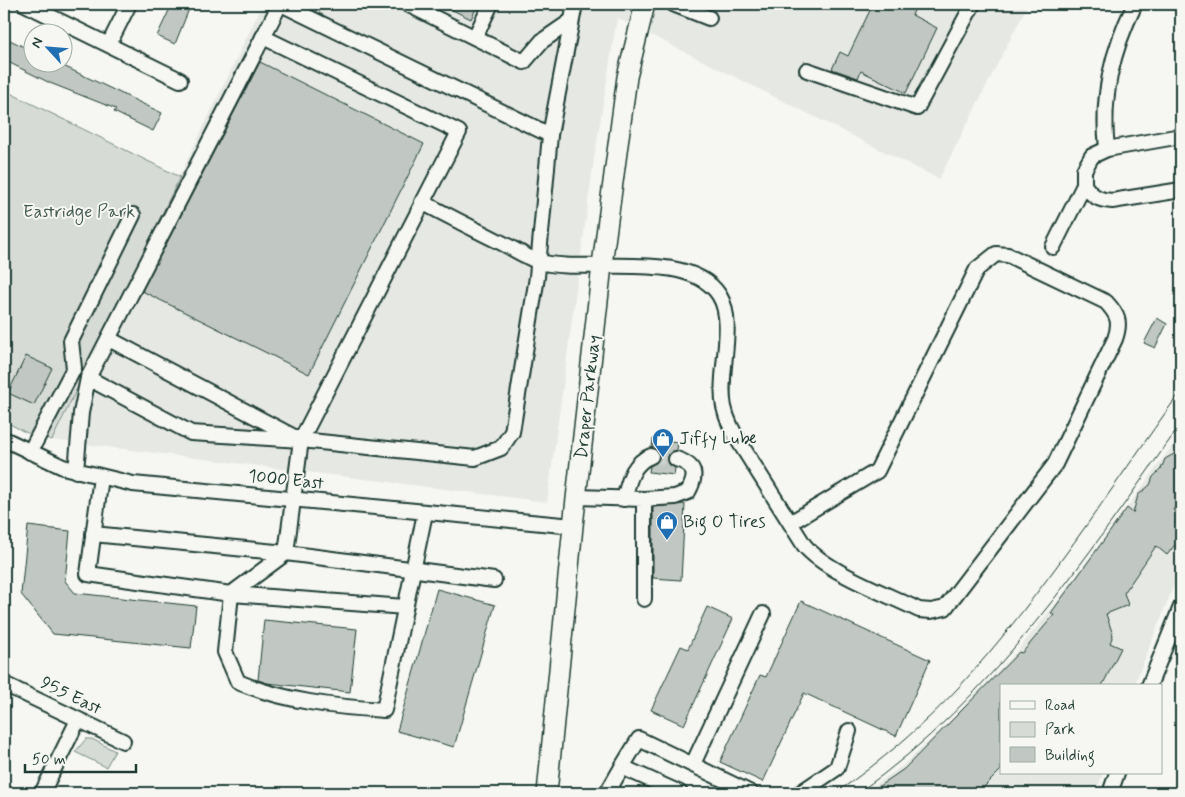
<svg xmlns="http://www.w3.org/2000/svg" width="1185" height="797" viewBox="0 0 1185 797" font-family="Mynerve,sans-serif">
<rect width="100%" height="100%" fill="#f6f6f2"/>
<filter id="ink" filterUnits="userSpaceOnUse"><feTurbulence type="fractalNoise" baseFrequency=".02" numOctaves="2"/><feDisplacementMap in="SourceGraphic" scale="10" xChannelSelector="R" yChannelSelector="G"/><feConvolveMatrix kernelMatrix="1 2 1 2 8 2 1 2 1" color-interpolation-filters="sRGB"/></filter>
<g filter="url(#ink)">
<!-- built -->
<g fill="#e6e8e4">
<polygon points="263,4 1028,4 939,179 617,18 594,159 547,502 52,440"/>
<polygon points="1181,434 1181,567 1134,686 1001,686 1001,773 1103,773 1096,793 864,793 901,767 937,734 1018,650 1061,597"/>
</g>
<!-- green -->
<g fill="#d6dbd6" stroke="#7a8c85">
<polygon points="4,90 180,177 52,440 25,432 4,421"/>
<polygon points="86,739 92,739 115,751 106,767 75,752"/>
</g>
<!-- building -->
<g fill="#c1c8c3" stroke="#1f3d34">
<polygon points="172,4 191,4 175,44 157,36"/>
<polygon points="440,4 478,4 471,19"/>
<polygon points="873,4 917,4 912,15 937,28 906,93 861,71 858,78 832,69 840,52 848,56"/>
<polygon points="4,37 32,51 32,62 55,62 162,113 153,131 114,112 116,109 50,83 4,60"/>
<polygon points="260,62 424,144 309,374 142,291"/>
<polygon points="1157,318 1167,324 1155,348 1144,343"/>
<polygon points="26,356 52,368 34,405 8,393"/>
<polygon points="653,439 678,442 677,450 671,452 668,456 669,464 675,468 674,475 649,472 650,466 658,461 660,457 659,452 652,447"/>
<polygon points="1181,450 1181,499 1173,510 1180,513 1175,524 1181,529 1181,537 1167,555 1156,546 1124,593 1128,605 1106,614 1113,635 1110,643 1121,648 1102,686 1001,686 1001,770 978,793 869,793 904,769 1019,652 1022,653 1054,615 1051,613 1127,508 1133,513 1138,495 1150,485 1153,477 1161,469 1165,459"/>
<polygon points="685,504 681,580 653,578 653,507"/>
<polygon points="28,526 70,531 65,581 75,593 196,606 191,648 53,634 21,594"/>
<polygon points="437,589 495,605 454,747 397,731"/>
<polygon points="801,601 930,660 896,736 804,693 763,782 720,762 760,675 766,677"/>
<polygon points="707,607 733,619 684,725 651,710 681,646 688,649"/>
<polygon points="264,620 357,629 350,692 267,683 258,680"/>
</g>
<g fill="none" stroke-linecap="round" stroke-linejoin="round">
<!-- minor-tunnel -->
<polyline stroke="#cbd1cc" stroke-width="14" stroke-dasharray="14 7" stroke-linecap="butt" points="651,456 676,459"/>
<!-- minor casing -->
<g stroke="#1f3d34" stroke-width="18">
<g id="minor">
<polyline points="25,4 180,80"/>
<polyline points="407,4 524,62 542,41 571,21"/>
<polyline points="673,4 709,18"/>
<path d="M263,37L459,132L301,440L286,553L231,594L225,652L238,682C284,701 334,707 384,710L425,513"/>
<polyline points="475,37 491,4"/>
<polyline points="109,44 129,4"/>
<polyline points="807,70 917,108 973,4"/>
<polyline points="550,135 575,4"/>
<path d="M1107,149C1101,96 1112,51 1135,4"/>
<path d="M1084,185C1092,196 1098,200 1112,201L1181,190"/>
<path d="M422,202C448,216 474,229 500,242C512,248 525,256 537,261C581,276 688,247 719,295C737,323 717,375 724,407C727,422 735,436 743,448L804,545C826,572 887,594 919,610L931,611L945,608L1055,464L1115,339C1121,322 1118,315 1106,302L1008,255L996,254L977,269L877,471L790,523"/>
<polyline points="1053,247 1084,185 1084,170 1092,156 1107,149 1181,136"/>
<polyline points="109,339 296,438"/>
<polyline points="88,378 191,433 301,440 475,458 501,448 512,432 537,277 550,135 281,4"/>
<polyline points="4,439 63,467 133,484 573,526"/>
<polyline points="30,452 74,368 71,341 133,215"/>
<polyline points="76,471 81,413 88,378 280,4"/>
<polyline points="101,477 88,574 231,594 405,607"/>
<polyline points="577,497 644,499 644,599"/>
<path d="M624,499C629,481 632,463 651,456"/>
<path d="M644,499L675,497L688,492C698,474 695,465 676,459"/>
<polyline points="93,534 286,553 494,580"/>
<polyline points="4,684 123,741"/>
<polyline points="1149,686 1181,607"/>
<polyline points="693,764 763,614"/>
<polyline points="42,793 78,720"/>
<polyline points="607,793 622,767"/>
<polyline points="680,793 622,767 639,739 751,793"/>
<polyline points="800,793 837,768 849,731"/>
<polyline points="1110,793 1117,773"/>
</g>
</g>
<!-- major casing -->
<g stroke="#1f3d34" stroke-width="22">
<polyline id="major" points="547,793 573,526 602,265 627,77 645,4"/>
</g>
<!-- minor -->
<use href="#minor" stroke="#f6f6f2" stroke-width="14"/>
<!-- major -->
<use href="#major" stroke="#f6f6f2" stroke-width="19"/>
<!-- tram -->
<g stroke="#1f3d34" stroke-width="1">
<path d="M836,793C880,762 923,726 959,687C1042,596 1109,491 1181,391"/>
<path d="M858,793C995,697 1086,557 1181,424"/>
</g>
</g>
</g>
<!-- icons -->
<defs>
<g id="shop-pin" transform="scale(1.125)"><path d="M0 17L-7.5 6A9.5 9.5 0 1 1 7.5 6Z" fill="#1f6fb2" stroke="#f6f6f2"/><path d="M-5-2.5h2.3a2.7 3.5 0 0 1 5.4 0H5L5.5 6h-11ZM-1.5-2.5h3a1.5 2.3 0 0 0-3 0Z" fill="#fff"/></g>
</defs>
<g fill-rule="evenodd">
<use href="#shop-pin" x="663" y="439"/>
<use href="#shop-pin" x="667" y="522"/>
</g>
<g text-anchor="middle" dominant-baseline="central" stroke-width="4" stroke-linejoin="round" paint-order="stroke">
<!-- park labels -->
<g font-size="18" fill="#445d54" stroke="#f6f6f2">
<text x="79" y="212">Eastridge Park</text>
</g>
<!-- street labels -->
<g font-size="18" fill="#1f3d34" stroke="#f6f6f2">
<text transform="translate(588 397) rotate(-84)">Draper Parkway</text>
<text transform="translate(286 480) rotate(6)">1000 East</text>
<text transform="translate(71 696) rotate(26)">955 East</text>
</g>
<!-- poi labels -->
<g font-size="18" fill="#1f3d34" stroke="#f6f6f2" text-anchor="start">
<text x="679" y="439">Jiffy Lube</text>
<text x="683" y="522">Big O Tires</text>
</g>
</g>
<!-- margin -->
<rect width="1185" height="797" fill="none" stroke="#f6f6f2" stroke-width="20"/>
<rect x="10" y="10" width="1165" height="777" fill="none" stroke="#1f3d34" stroke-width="2" filter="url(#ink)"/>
<!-- legend -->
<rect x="1000" y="684" width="162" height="90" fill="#f6f6f2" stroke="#a0aca6"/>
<rect x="1010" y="701" width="25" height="8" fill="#f6f6f2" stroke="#a0aca6"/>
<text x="1045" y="710" font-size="15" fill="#1f3d34">Road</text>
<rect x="1010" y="722" width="25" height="15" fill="#d6dbd6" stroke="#a0aca6"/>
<text x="1045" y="734" font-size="15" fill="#1f3d34">Park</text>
<rect x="1010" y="747" width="25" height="15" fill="#c1c8c3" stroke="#a0aca6"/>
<text x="1045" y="760" font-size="15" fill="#1f3d34">Building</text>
<!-- north arrow -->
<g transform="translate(48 48) rotate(296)"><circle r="24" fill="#f6f6f2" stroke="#a0aca6"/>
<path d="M0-4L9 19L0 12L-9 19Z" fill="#1f6fb2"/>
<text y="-8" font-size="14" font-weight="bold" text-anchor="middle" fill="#1f3d34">N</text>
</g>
<!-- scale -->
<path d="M25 764v8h111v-8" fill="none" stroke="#1f3d34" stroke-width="2.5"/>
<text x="32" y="764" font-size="15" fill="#1f3d34" stroke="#f6f6f2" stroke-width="4" paint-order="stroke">50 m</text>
</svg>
